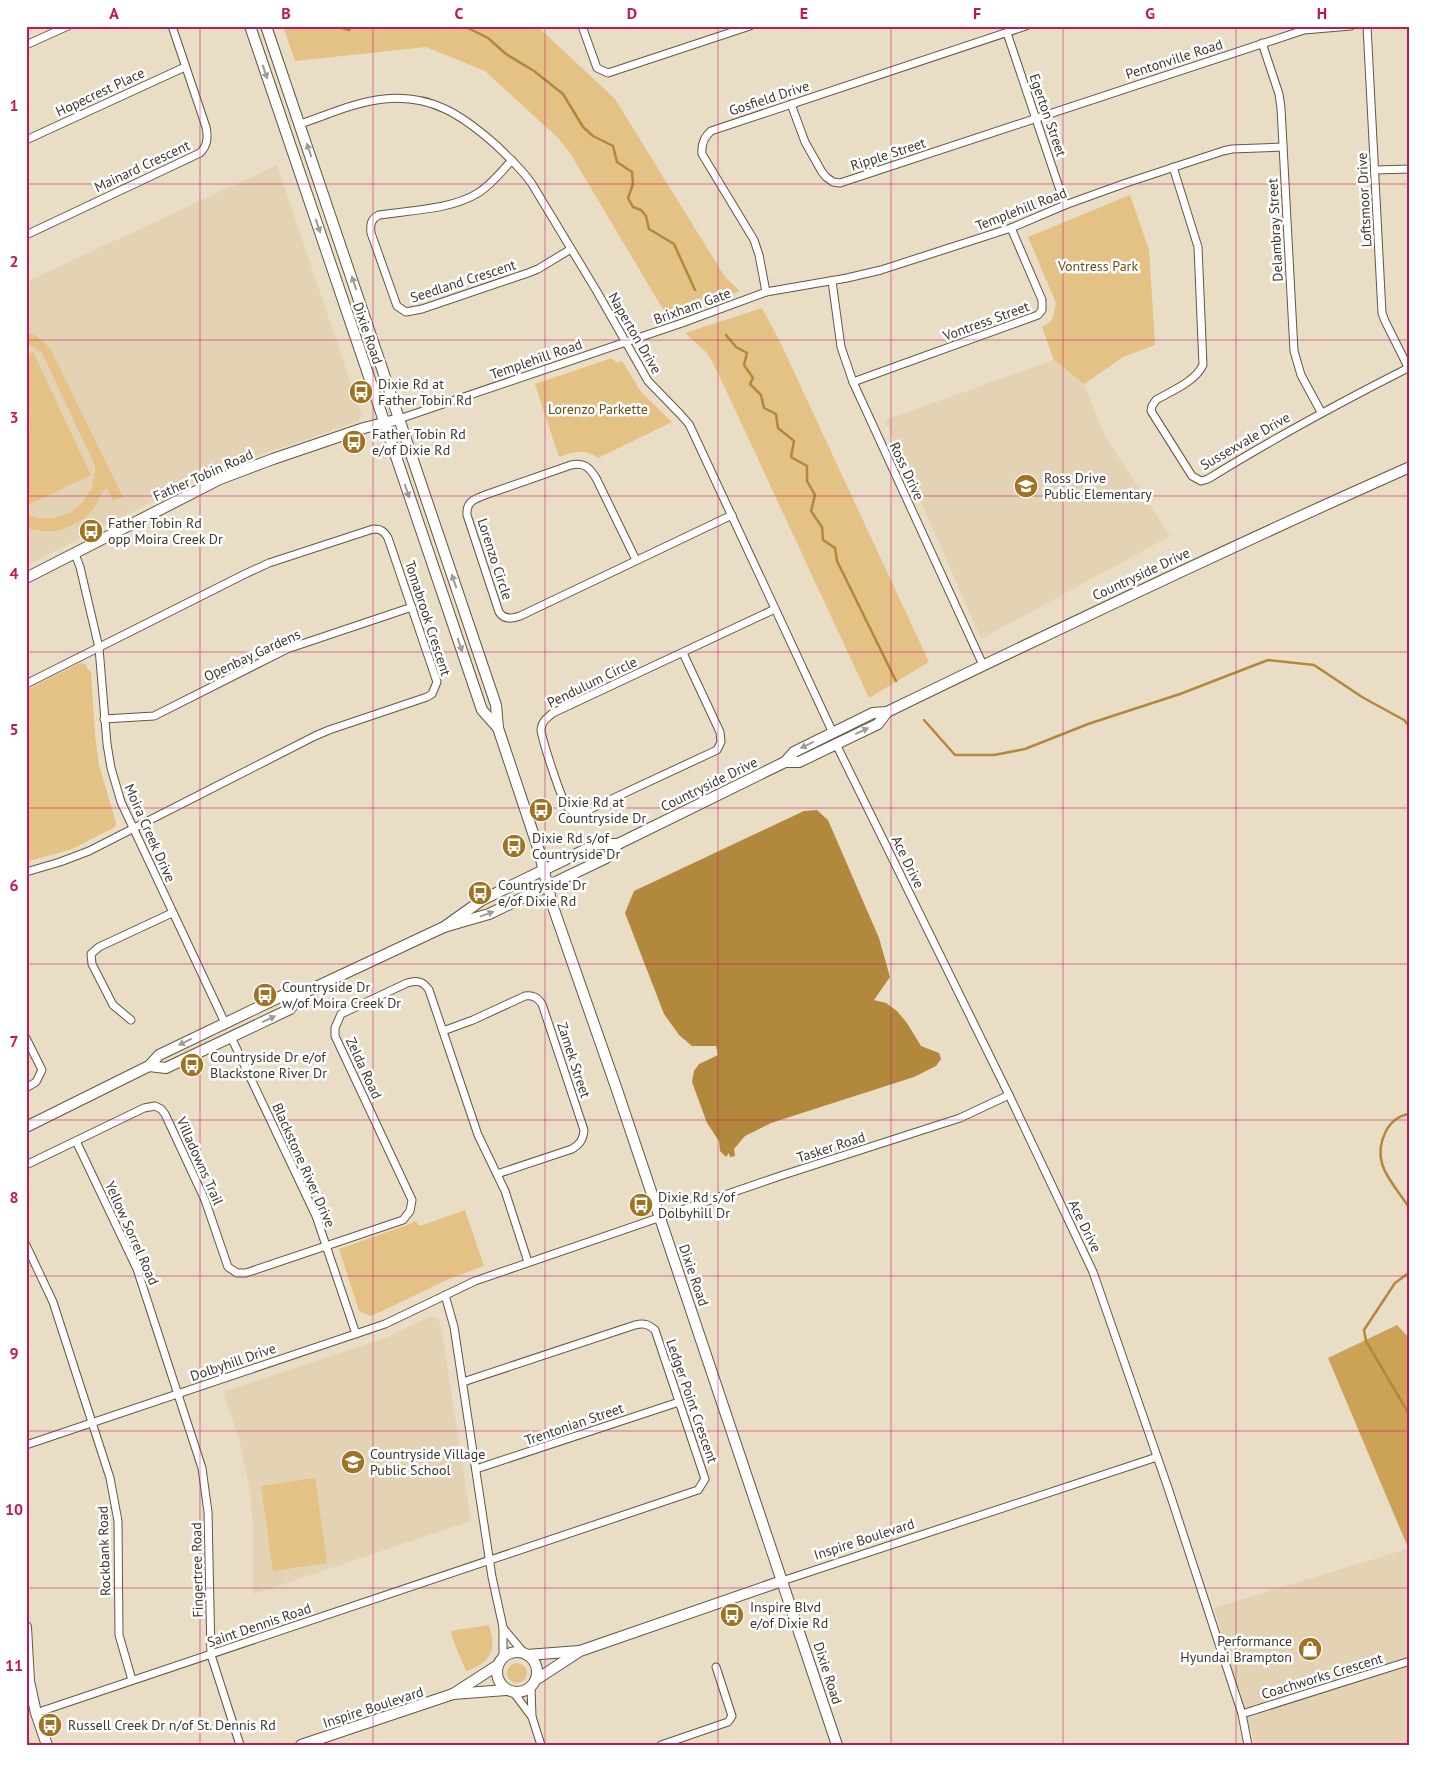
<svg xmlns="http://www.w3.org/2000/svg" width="1436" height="1771" viewBox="0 0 1436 1771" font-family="'PT Sans',sans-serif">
<rect width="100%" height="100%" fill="#eaddc6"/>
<!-- built -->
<g fill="#e4d2b5">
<polygon points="277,165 362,416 357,422 351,424 213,471 26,566 26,282"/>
<polygon points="1054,360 1084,384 1105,436 1170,536 981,639 885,420"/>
<polygon points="431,1316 439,1319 444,1345 471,1521 253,1594 253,1525 249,1485 239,1439 223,1392 387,1337"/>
<polygon points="1410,1548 1410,1745 1255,1745 1214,1608"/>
</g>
<!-- green -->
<g fill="#e4c184">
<polygon points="283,26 537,26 615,99 725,277 740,291 667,316 570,153 558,138 485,71 426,47 295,61"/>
<polygon points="1130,195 1149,250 1155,345 1123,357 1084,384 1054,360 1042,327 1050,322 1053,317 1056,303 1028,237"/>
<polygon points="762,308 780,342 929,662 869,698 717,371 707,353 685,333"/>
<path d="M26,332L36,336L50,348L123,497L113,501L107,488C100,492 99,502 94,508C79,527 50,538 26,527V514L37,518H54L70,513L83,502L92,488L95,471V465L42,353L26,342Z"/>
<polygon points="33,352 91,475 26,506 26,355"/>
<path d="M612,358L617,363L622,361L641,392L672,422L598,458C584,448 574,452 559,457L535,384Z"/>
<polygon points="80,663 87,665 86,667 91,672 95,735 99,765 116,823 115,827 72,849 26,862 26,690"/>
<polygon points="465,1210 484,1266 451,1278 380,1312 370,1316 359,1311 339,1249 410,1224 415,1221 420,1226"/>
<polygon points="315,1478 327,1563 273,1571 261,1486"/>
<path d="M489,1625C497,1651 491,1663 466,1671C462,1659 452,1642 451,1631Z"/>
<circle cx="517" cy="1673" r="10"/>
</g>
<!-- forest -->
<polygon fill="#cca257" points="1397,1325 1410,1339 1410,1545 1407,1545 1328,1358"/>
<!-- water -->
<polygon fill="#b2893c" points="817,810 828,820 879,938 890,977 874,1000 886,1003 897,1011 907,1023 921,1046 939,1053 941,1059 936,1066 914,1077 771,1123 745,1136 734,1149 735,1156 730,1157 729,1153 726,1157 720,1151 719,1141 707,1123 692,1082 694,1071 699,1064 718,1055 716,1046 692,1046 679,1035 664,1014 625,913 634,891 804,811"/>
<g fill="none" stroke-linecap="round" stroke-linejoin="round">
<!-- stream -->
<g stroke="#b2893c" stroke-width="2.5">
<polyline points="335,26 349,30 352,26"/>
<polyline points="464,26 488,38 506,54 534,71 563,94 583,127 593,136 613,146 617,162 632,172 633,184 628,198 633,207 641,210 646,216 649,229 674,244 695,290"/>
<polyline points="726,335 736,347 747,353 744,365 753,378 750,384 761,395 764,408 776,414 778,428 794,441 791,457 807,466 807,481 815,495 811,511 822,527 823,540 835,548 837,561 896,681"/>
<polyline points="924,720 955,755 994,755 1025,749 1088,724 1180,694 1268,660 1314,665 1362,697 1404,720 1410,727"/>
<path d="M1410,1114C1399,1115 1391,1122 1386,1131C1369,1164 1394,1183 1410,1209"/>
<polyline points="1410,1272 1395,1283 1364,1330 1366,1341 1410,1416"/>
</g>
<!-- street casing -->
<g stroke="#635744" stroke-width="9">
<g id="street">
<polyline points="582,26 597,68 608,73 750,26"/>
<polyline points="1367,26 1382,313 1385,321 1408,367"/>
<polyline points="1007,33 1065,205"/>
<polyline points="1262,43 1279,94 1281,108 1294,351 1301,375 1321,412"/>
<polyline points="26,45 68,26"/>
<polyline points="791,104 805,142 822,172 826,177 833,182 840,183 1304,30 1351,26"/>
<path d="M300,124C327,115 355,102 384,99C431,94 462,115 496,145C509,158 522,169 532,184L596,290L648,381L680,414L689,424L833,733"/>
<polyline points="26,140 185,67"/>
<path d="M512,160C502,171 491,185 478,193C450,210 411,210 379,215C371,219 370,224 371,233L397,306L406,312L422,309L528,273L538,269L571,249"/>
<path d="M1173,167L1198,247L1203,365C1195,382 1171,391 1156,400L1152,406L1151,411L1192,476L1201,481L1208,479C1274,438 1341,402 1410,367"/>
<polyline points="1375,170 1410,169"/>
<path d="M26,235L200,153C208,145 208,137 206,127L172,26"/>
<polyline points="832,281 841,347 853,382 983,665"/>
<path d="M766,292L759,255L754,240L702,154C701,144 704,137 711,131L1026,26"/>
<polyline points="853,382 1038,315 1042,310 1042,300 1011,228"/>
<polyline points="399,419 682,323 766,292 847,278 881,270 1011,228 1065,205 1126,183 1223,151 1232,149 1283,147"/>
<polyline points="75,554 80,567 99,648 107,744 111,768 121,802 225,1023"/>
<path d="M636,560L596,478C589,467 584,462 571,465L485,495C474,499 466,502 467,515L499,612C504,620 512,619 520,616L732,515"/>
<path d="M683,653L720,732L721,742L717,750L586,811C578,812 573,813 568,808C562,802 541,737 541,729C542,721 547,718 553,713L775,609"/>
<path d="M26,684L245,574L269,563L373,529C381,529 384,531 388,538L437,682L432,694L427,697L329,730L315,736L89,851L60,862L26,872"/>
<polyline points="104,719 154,716 287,649 412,607"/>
<polyline points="836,744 1009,1095 1093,1272 1168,1488 1242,1714 1248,1745"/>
<polyline points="131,1020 113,1005 92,964 91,954 99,947 172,913"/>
<path d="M443,1031L473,1020L525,996C533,995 537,997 542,1004L584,1130C583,1140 580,1144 572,1149L497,1174"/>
<polyline points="231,1037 316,1216 356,1334"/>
<polyline points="26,1038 42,1070 36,1082 26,1088"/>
<polyline points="76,1141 137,1269 202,1468 208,1512 211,1655 240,1745"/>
<path d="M26,1165L144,1108L155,1106L161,1109L165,1114L205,1200L228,1267L237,1273H246L403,1220L410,1211L412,1200L335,1036V1028L341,1014L407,983C417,980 423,981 429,990L478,1135L505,1191L528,1262"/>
<polyline points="26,1245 53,1302 110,1478 118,1521 119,1635 132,1680"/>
<polyline points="445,1295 454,1327 492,1577 503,1627 503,1658"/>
<polyline points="26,1445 385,1324 475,1281 780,1176 960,1118 1009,1095"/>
<polyline points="476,1469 679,1402"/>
<polyline points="782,1581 1157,1457"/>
<polyline points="503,1628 524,1653"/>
<polyline points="531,1687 532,1717"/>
<polyline points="514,1693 532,1717 541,1745"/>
<path d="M36,1713L698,1490L705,1479L655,1330C648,1324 644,1323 635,1325L463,1382"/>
<polyline points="1242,1714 1410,1661"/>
<polyline points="661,1745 728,1722 732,1716 716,1667"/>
</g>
</g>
<!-- secondary casing -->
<g stroke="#635744" stroke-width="12">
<g id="secondary">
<polyline points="250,26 482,710 498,728"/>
<polyline points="266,26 496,705 498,728 539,851 552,904 617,1090 837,1745"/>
<polyline points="26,578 220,479 273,459 364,428 399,419"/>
<polyline points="785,762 799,762 878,724 887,712"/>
<path d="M444,927L489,914L606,858L618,844L785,762L794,752L873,713L887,712C1060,628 1234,545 1410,467"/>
<polyline points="149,1066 166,1068 290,1009 301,994"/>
<polyline points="26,1127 149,1066 159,1055 286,994 301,994 444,927 482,900 597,844 618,844"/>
<polyline points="26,1627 29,1681 36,1713 47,1745"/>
<circle cx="517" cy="1672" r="20"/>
<polyline points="527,1655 579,1651"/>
<polyline points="537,1679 580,1651 782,1581"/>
<polyline points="453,1694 498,1665"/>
<polyline points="301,1745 453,1694 506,1690"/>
</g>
</g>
<!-- street -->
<use href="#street" stroke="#fff" stroke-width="7"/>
<!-- secondary -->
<use href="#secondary" stroke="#fff" stroke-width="10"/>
</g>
<!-- one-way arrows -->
<defs><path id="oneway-solid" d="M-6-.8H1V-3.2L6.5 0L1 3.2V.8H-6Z" transform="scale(1.25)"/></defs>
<g fill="#9e9c97">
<use href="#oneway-solid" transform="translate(265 72) rotate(71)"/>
<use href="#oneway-solid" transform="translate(309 150) rotate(-109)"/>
<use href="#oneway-solid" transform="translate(318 226) rotate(71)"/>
<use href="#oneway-solid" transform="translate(354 283) rotate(-108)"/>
<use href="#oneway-solid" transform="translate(407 491) rotate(72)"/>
<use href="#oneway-solid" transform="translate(454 581) rotate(-109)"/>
<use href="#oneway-solid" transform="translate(460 645) rotate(71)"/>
<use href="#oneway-solid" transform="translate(862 731) rotate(-25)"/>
<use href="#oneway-solid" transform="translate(807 745) rotate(154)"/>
<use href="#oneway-solid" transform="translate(487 914) rotate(-20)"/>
<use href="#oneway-solid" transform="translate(269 1019) rotate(-25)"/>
<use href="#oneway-solid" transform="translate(185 1042) rotate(154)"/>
</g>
<!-- grid -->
<path fill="none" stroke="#c2185b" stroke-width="1" stroke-opacity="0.55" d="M200,26V1745M373,26V1745M545,26V1745M718,26V1745M891,26V1745M1063,26V1745M1236,26V1745M26,184H1410M26,340H1410M26,496H1410M26,652H1410M26,808H1410M26,964H1410M26,1120H1410M26,1276H1410M26,1431H1410M26,1588H1410"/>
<!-- icons -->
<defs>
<g id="bus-disc" transform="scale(1.25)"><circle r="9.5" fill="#9e7423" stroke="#fff"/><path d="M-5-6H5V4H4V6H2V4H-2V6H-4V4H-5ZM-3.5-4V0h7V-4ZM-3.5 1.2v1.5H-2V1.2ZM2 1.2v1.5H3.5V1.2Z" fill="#fff"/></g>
<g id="school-disc" transform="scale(1.25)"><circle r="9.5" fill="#9e7423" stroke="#fff"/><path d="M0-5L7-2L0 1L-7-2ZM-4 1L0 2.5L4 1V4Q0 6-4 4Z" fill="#fff"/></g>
<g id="shop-disc" transform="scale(1.25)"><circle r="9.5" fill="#9e7423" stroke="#fff"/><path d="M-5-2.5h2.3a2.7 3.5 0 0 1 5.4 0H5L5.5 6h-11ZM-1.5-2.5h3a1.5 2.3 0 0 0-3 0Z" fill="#fff"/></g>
</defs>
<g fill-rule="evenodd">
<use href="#bus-disc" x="361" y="392"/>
<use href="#bus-disc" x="354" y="442"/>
<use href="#school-disc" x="1026" y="486"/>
<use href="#bus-disc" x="91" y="531"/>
<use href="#bus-disc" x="541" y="810"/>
<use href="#bus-disc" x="514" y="846"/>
<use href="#bus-disc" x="480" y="893"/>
<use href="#bus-disc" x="265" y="995"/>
<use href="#bus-disc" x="192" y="1065"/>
<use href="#bus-disc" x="641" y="1205"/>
<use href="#school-disc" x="353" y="1462"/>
<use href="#bus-disc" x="732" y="1615"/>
<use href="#shop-disc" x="1310" y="1649"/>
<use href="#bus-disc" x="50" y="1725"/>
</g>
<g text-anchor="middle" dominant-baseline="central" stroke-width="5" stroke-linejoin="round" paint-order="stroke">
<!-- street labels -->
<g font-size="14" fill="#3d382f" stroke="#fff">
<text transform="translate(1174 59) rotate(-18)">Pentonville Road</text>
<text transform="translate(100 92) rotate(-25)">Hopecrest Place</text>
<text transform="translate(769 98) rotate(-18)">Gosfield Drive</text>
<text transform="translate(1048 115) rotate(71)">Egerton Street</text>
<text transform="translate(888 154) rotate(-18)">Ripple Street</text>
<text transform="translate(142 166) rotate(-25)">Mainard Crescent</text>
<text transform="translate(1364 200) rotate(-93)">Loftsmoor Drive</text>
<text transform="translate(1021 209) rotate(-21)">Templehill Road</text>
<text transform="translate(1275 230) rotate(-93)">Delambray Street</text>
<text transform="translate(463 281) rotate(-18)">Seedland Crescent</text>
<text transform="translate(692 306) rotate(-20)">Brixham Gate</text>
<text transform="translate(986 321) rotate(-20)">Vontress Street</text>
<text transform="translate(368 333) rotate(71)">Dixie Road</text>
<text transform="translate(635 333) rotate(60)">Naperton Drive</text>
<text transform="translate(536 359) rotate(-19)">Templehill Road</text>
<text transform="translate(1245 441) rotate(-30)">Sussexvale Drive</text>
<text transform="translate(907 471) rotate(65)">Ross Drive</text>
<text transform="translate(203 475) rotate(-24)">Father Tobin Road</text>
<text transform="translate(495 559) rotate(72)">Lorenzo Circle</text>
<text transform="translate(1141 574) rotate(-25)">Countryside Drive</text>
<text transform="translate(428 618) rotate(72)">Tomabrook Crescent</text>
<text transform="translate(252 655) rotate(-25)">Openbay Gardens</text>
<text transform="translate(592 682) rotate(-26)">Pendulum Circle</text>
<text transform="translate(709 784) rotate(-26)">Countryside Drive</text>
<text transform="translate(150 833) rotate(66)">Moira Creek Drive</text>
<text transform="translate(908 862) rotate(64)">Ace Drive</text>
<text transform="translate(574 1060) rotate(72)">Zamek Street</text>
<text transform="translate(364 1068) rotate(65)">Zelda Road</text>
<text transform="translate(831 1147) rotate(-18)">Tasker Road</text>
<text transform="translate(200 1161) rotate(66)">Villadowns Trail</text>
<text transform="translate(304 1165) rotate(66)">Blackstone River Drive</text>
<text transform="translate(1085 1226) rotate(64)">Ace Drive</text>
<text transform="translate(132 1233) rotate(66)">Yellow Sorrel Road</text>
<text transform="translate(694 1275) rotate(71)">Dixie Road</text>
<text transform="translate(233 1362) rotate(-19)">Dolbyhill Drive</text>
<text transform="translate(692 1401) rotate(71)">Ledger Point Crescent</text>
<text transform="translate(574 1424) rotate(-19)">Trentonian Street</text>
<text transform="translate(864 1539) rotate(-18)">Inspire Boulevard</text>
<text transform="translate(104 1551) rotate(-92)">Rockbank Road</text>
<text transform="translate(197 1570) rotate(-91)">Fingertree Road</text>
<text transform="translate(259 1625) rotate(-19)">Saint Dennis Road</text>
<text transform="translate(828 1673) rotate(72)">Dixie Road</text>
<text transform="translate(1322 1676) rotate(-17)">Coachworks Crescent</text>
<text transform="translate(373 1707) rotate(-18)">Inspire Boulevard</text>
</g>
<!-- park labels -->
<g font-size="14" fill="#6c4f15" stroke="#fff">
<text x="1098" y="266">Vontress Park</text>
<text x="598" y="409">Lorenzo Parkette</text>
</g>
<!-- poi labels -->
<g font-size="14" fill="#3d382f" stroke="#fff" text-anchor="start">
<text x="378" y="384">Dixie Rd at<tspan x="378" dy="16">Father Tobin Rd</tspan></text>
<text x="372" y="434">Father Tobin Rd<tspan x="372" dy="16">e/of Dixie Rd</tspan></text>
<text x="1044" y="478">Ross Drive<tspan x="1044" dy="16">Public Elementary</tspan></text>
<text x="108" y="523">Father Tobin Rd<tspan x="108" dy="16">opp Moira Creek Dr</tspan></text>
<text x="558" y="802">Dixie Rd at<tspan x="558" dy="16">Countryside Dr</tspan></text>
<text x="532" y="838">Dixie Rd s/of<tspan x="532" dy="16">Countryside Dr</tspan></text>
<text x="498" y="885">Countryside Dr<tspan x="498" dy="16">e/of Dixie Rd</tspan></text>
<text x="282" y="987">Countryside Dr<tspan x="282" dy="16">w/of Moira Creek Dr</tspan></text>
<text x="210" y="1057">Countryside Dr e/of<tspan x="210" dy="16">Blackstone River Dr</tspan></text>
<text x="658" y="1197">Dixie Rd s/of<tspan x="658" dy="16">Dolbyhill Dr</tspan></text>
<text x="370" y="1454">Countryside Village<tspan x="370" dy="16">Public School</tspan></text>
<text x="750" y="1607">Inspire Blvd<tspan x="750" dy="16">e/of Dixie Rd</tspan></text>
<text x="1292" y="1641" text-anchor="end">Performance<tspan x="1292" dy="16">Hyundai Brampton</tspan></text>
<text x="68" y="1725">Russell Creek Dr n/of St. Dennis Rd</text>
</g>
</g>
<!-- border -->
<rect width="1436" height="1771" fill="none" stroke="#ffffff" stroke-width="55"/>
<rect x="28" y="28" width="1380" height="1716" fill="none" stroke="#c2185b" stroke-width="2"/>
<g font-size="16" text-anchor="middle" font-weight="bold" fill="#c2185b">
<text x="114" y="19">A</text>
<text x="286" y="19">B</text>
<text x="459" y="19">C</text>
<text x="632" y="19">D</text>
<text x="804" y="19">E</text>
<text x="977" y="19">F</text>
<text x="1150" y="19">G</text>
<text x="1322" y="19">H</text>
<text x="14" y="111">1</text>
<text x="14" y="267">2</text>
<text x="14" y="423">3</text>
<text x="14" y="579">4</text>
<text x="14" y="735">5</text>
<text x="14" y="891">6</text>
<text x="14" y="1047">7</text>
<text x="14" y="1203">8</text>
<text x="14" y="1359">9</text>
<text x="14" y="1515">10</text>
<text x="14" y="1671">11</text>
</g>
</svg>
